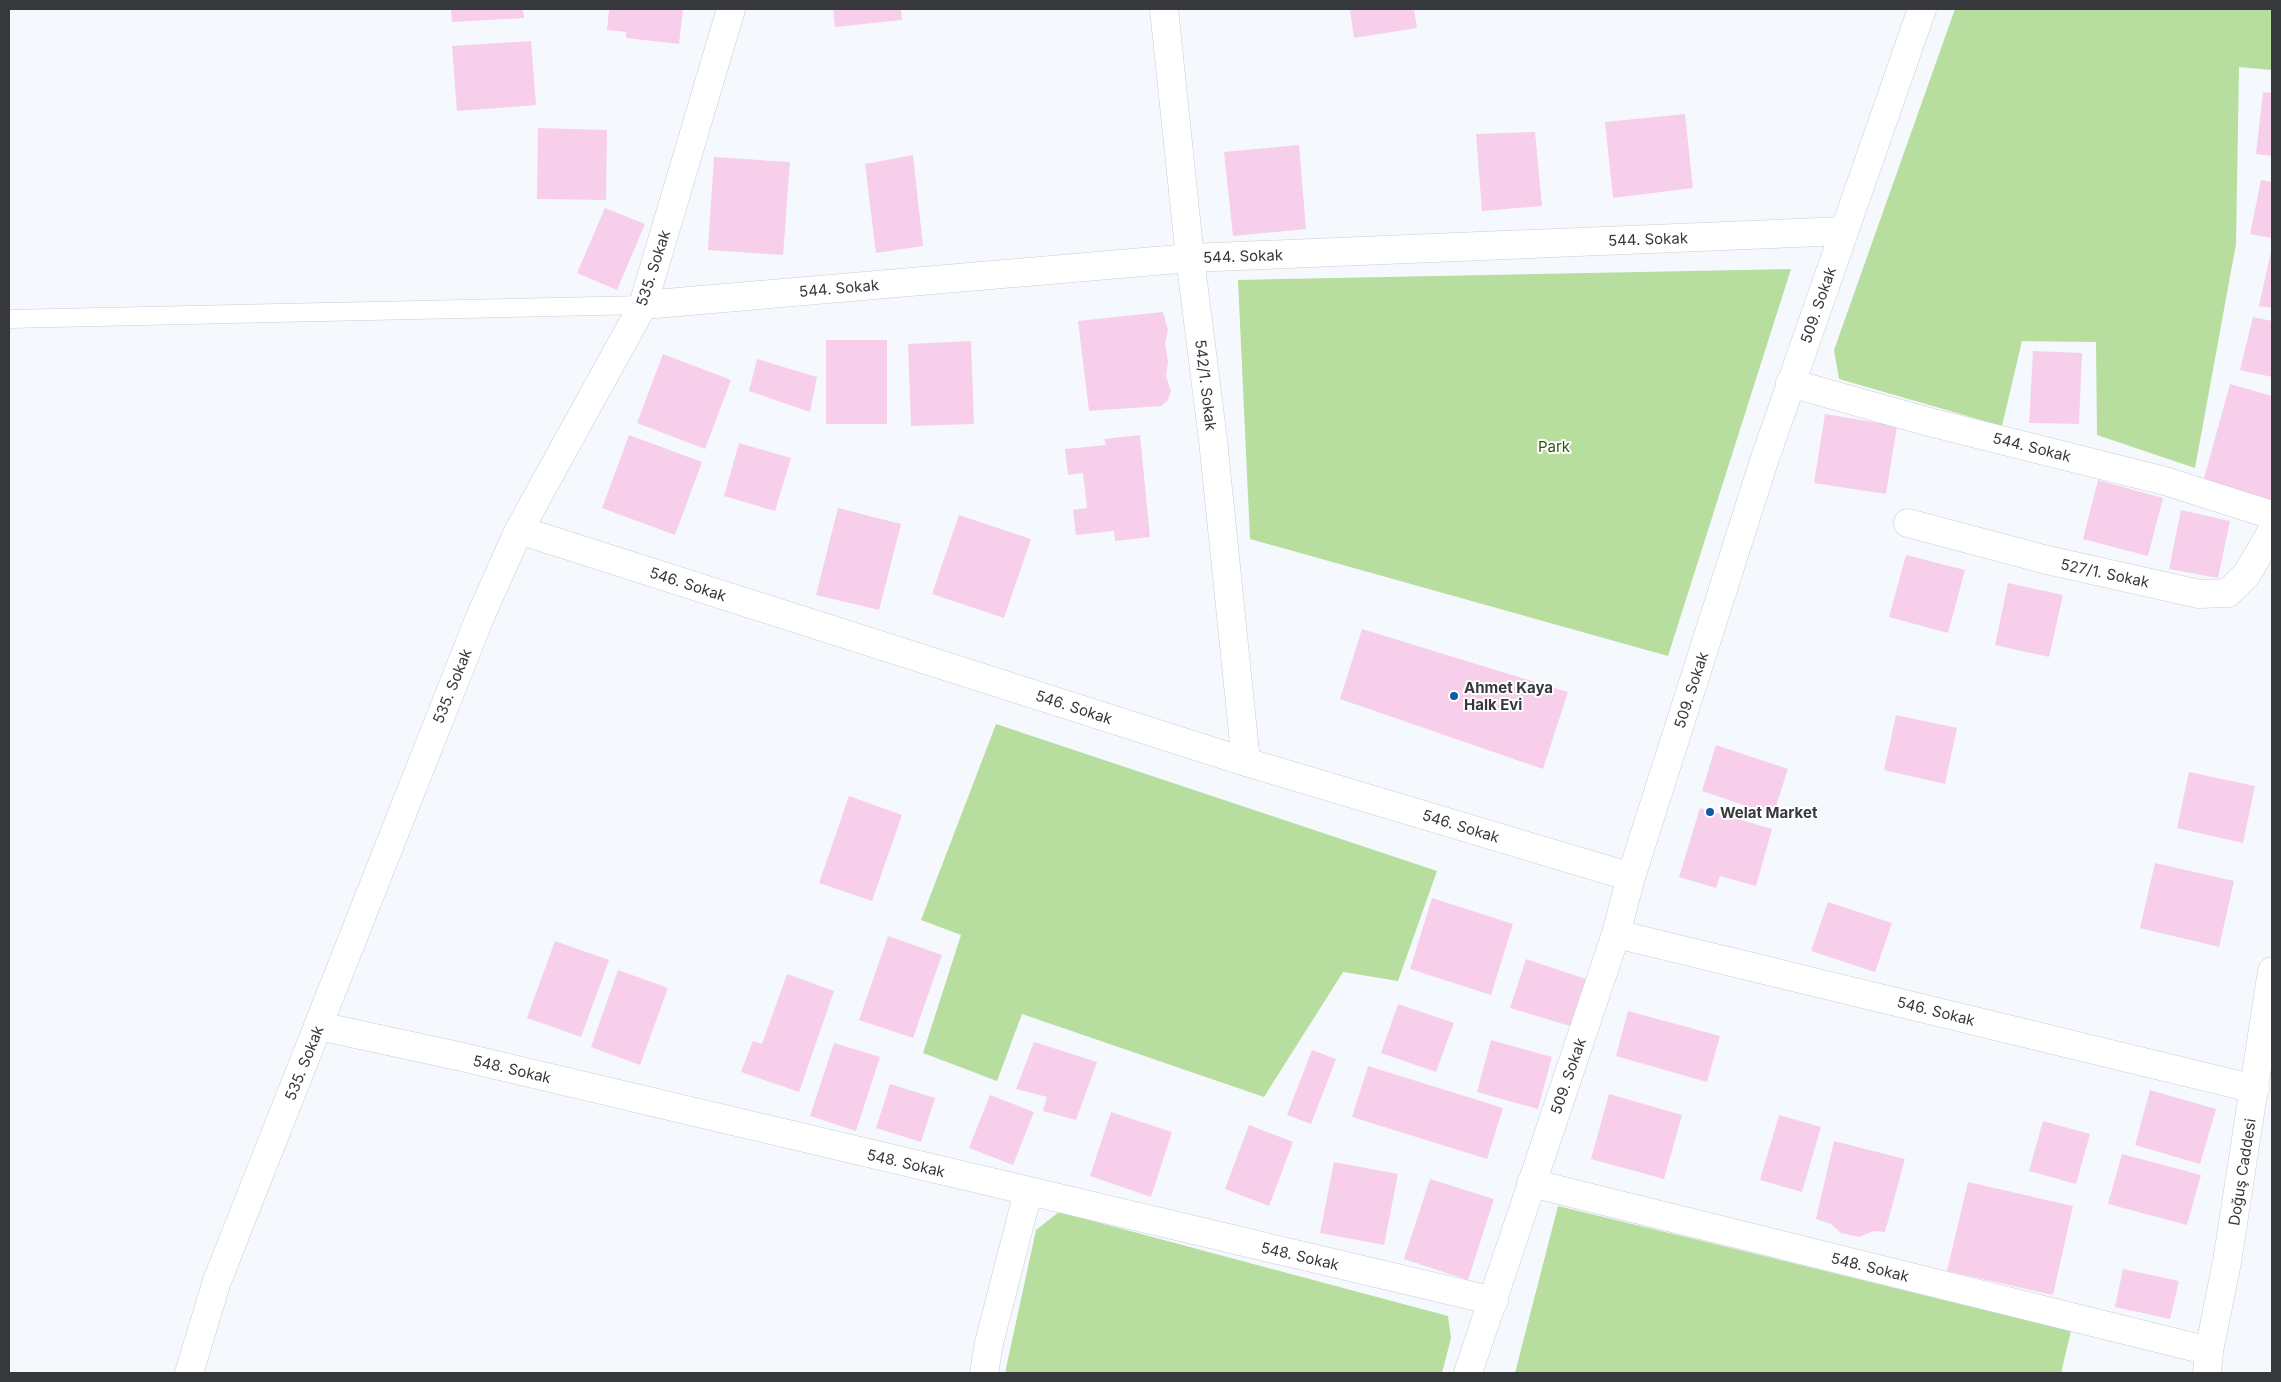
<svg xmlns="http://www.w3.org/2000/svg" width="2281" height="1382" viewBox="0 0 2281 1382" font-family="Inter,sans-serif">
<rect width="100%" height="100%" fill="#f5f9fe"/>
<!-- green -->
<g fill="#b7dd9f">
<polygon points="1955,9 2272,9 2271,70 2239,67 2236,244 2195,468 2097,435 2096,342 2022,341 2002,426 1839,379 1834,350"/>
<polygon points="1791,269 1668,656 1250,539 1238,280"/>
<polygon points="996,724 1437,871 1398,981 1343,972 1264,1097 1022,1014 997,1081 923,1053 961,935 921,920"/>
<polygon points="1558,1206 2071,1331 2061,1373 1515,1373"/>
<polygon points="1059,1212 1448,1316 1451,1338 1442,1373 1005,1373 1036,1230"/>
</g>
<!-- building -->
<g fill="#f7cfeb">
<polygon points="451,9 523,9 524,18 452,22"/>
<polygon points="609,9 683,9 679,44 626,38 626,32 607,30"/>
<polygon points="833,9 901,9 902,20 835,27"/>
<polygon points="1350,9 1414,9 1417,28 1354,38"/>
<polygon points="531,41 536,105 457,111 452,46"/>
<polygon points="2263,92 2272,93 2272,156 2256,154"/>
<polygon points="1685,114 1693,188 1613,198 1605,122"/>
<polygon points="538,128 607,130 606,200 537,199"/>
<polygon points="1535,132 1542,206 1482,211 1476,134"/>
<polygon points="1299,145 1306,229 1233,236 1224,152"/>
<polygon points="913,155 923,246 876,253 865,164"/>
<polygon points="714,157 790,162 783,255 708,250"/>
<polygon points="2261,180 2272,182 2272,238 2250,234"/>
<polygon points="605,208 645,224 617,290 577,273"/>
<polygon points="2271,251 2272,251 2272,308 2259,306"/>
<polygon points="1163,312 1168,330 1165,343 1168,362 1166,376 1171,391 1168,400 1161,406 1089,411 1078,321"/>
<polygon points="2253,317 2272,321 2272,377 2240,370"/>
<rect x="826" y="340" width="61" height="84"/>
<polygon points="971,341 974,424 911,426 908,344"/>
<polygon points="2033,351 2082,353 2079,424 2029,423"/>
<polygon points="663,354 731,380 705,449 637,423"/>
<polygon points="757,359 817,377 810,412 749,391"/>
<polygon points="2230,384 2272,396 2272,501 2203,482"/>
<polygon points="1825,414 1897,426 1886,494 1814,483"/>
<polygon points="629,435 702,462 675,535 602,508"/>
<polygon points="1140,435 1150,537 1115,541 1114,531 1076,535 1073,510 1087,508 1083,473 1068,475 1065,449 1106,445 1104,439"/>
<polygon points="739,443 791,458 775,511 724,496"/>
<polygon points="2098,480 2163,498 2148,556 2083,539"/>
<polygon points="838,508 901,524 879,610 816,595"/>
<polygon points="2181,510 2230,521 2218,578 2169,569"/>
<polygon points="959,515 1031,539 1004,618 932,594"/>
<polygon points="1906,555 1965,570 1948,633 1889,617"/>
<polygon points="2008,583 2063,595 2049,657 1995,645"/>
<polygon points="1362,629 1568,692 1543,769 1340,699"/>
<polygon points="1896,715 1957,728 1945,784 1884,770"/>
<polygon points="1716,745 1788,769 1773,815 1702,791"/>
<polygon points="2189,772 2255,786 2243,843 2177,828"/>
<polygon points="849,796 902,815 872,901 819,883"/>
<polygon points="1700,808 1772,829 1756,886 1720,876 1716,888 1679,877"/>
<polygon points="2155,863 2234,881 2219,947 2140,928"/>
<polygon points="1432,898 1513,924 1491,995 1410,969"/>
<polygon points="1828,902 1892,923 1875,972 1811,951"/>
<polygon points="888,936 942,955 913,1038 859,1020"/>
<polygon points="555,941 609,960 581,1037 527,1018"/>
<polygon points="1526,959 1586,979 1570,1026 1510,1008"/>
<polygon points="618,970 668,988 640,1065 591,1047"/>
<polygon points="787,974 834,991 799,1092 741,1072 753,1041 762,1044"/>
<polygon points="1398,1004 1454,1023 1436,1072 1381,1053"/>
<polygon points="1628,1011 1720,1036 1707,1082 1616,1056"/>
<polygon points="1491,1040 1552,1057 1538,1109 1477,1092"/>
<polygon points="1034,1042 1097,1062 1076,1120 1043,1111 1047,1097 1016,1089"/>
<polygon points="834,1043 880,1057 856,1131 810,1116"/>
<polygon points="1312,1050 1336,1059 1311,1124 1287,1115"/>
<polygon points="1368,1066 1503,1108 1487,1159 1352,1117"/>
<polygon points="890,1084 935,1098 921,1142 876,1128"/>
<polygon points="2150,1090 2216,1109 2200,1164 2135,1145"/>
<polygon points="1609,1094 1682,1115 1664,1179 1591,1159"/>
<polygon points="990,1095 1034,1112 1013,1165 969,1148"/>
<polygon points="1111,1112 1172,1132 1151,1197 1090,1176"/>
<polygon points="1779,1115 1821,1127 1802,1192 1760,1180"/>
<polygon points="2043,1121 2090,1134 2076,1184 2029,1171"/>
<polygon points="1249,1125 1293,1142 1269,1206 1225,1189"/>
<polygon points="1834,1141 1905,1159 1885,1232 1874,1231 1859,1237 1841,1233 1831,1224 1816,1219"/>
<polygon points="2122,1154 2201,1175 2187,1225 2108,1204"/>
<polygon points="1334,1162 1398,1174 1384,1245 1320,1233"/>
<polygon points="1430,1179 1494,1199 1468,1280 1404,1259"/>
<polygon points="1968,1182 2073,1206 2053,1295 1947,1271"/>
<polygon points="2123,1269 2179,1281 2170,1319 2115,1307"/>
</g>
<g fill="none" stroke-linecap="round" stroke-linejoin="round">
<!-- lane casing -->
<g stroke="#c7cdd5" stroke-width="19">
<polyline id="lane" points="9,319 643,305"/>
</g>
<!-- street casing -->
<g stroke="#c7cdd5" stroke-width="29">
<g id="street">
<polyline points="1164,9 1190,258 1213,440 1246,762"/>
<polyline points="643,305 1190,258 1844,231"/>
<polyline points="1790,383 1929,422 2165,481 2272,515"/>
<polyline points="1908,523 2043,559 2199,594 2228,593 2247,574 2272,531"/>
<polyline points="519,530 1246,762 1631,877"/>
<polyline points="1616,934 2255,1089"/>
<polyline points="319,1026 458,1056 1494,1301"/>
<polyline points="1531,1183 2209,1351"/>
<polyline points="189,1373 217,1281 480,617 519,530 643,305 731,9"/>
<polyline points="984,1373 989,1343 1028,1192"/>
<polyline points="1468,1373 1616,934 1631,877 1764,461 1922,9"/>
</g>
</g>
<!-- secondary casing -->
<g stroke="#c7cdd5" stroke-width="29">
<polyline id="secondary" points="2207,1373 2209,1351 2227,1262 2272,971"/>
</g>
<!-- lane -->
<use href="#lane" stroke="#fff" stroke-width="18"/>
<!-- street -->
<use href="#street" stroke="#fff" stroke-width="28"/>
<!-- secondary -->
<use href="#secondary" stroke="#fff" stroke-width="28"/>
</g>
<!-- markers -->
<g fill="#0d5aa9" stroke="#fff" stroke-width="2">
<circle cx="1454" cy="696" r="5"/>
<circle cx="1710" cy="812" r="5"/>
</g>
<g text-anchor="middle" dominant-baseline="central" stroke-width="4" stroke-linejoin="round" paint-order="stroke">
<!-- street labels -->
<g font-size="15" fill="#36383b" stroke="#fff">
<text transform="translate(1648 239) rotate(-2)">544. Sokak</text>
<text transform="translate(1243 256) rotate(-2)">544. Sokak</text>
<text transform="translate(653 268) rotate(-72)">535. Sokak</text>
<text transform="translate(839 288) rotate(-5)">544. Sokak</text>
<text transform="translate(1818 305) rotate(-71)">509. Sokak</text>
<text transform="translate(1206 385) rotate(83)">542/1. Sokak</text>
<text transform="translate(2032 447) rotate(14)">544. Sokak</text>
<text transform="translate(2105 573) rotate(12)">527/1. Sokak</text>
<text transform="translate(688 584) rotate(18)">546. Sokak</text>
<text transform="translate(452 686) rotate(-68)">535. Sokak</text>
<text transform="translate(1691 690) rotate(-72)">509. Sokak</text>
<text transform="translate(1074 707) rotate(18)">546. Sokak</text>
<text transform="translate(1461 826) rotate(17)">546. Sokak</text>
<text transform="translate(1936 1011) rotate(14)">546. Sokak</text>
<text transform="translate(304 1063) rotate(-68)">535. Sokak</text>
<text transform="translate(512 1069) rotate(13)">548. Sokak</text>
<text transform="translate(1568 1076) rotate(-71)">509. Sokak</text>
<text transform="translate(906 1163) rotate(13)">548. Sokak</text>
<text transform="translate(2242 1172) rotate(-81)">Doğuş Caddesi</text>
<text transform="translate(1300 1256) rotate(13)">548. Sokak</text>
<text transform="translate(1870 1267) rotate(14)">548. Sokak</text>
</g>
<!-- park labels -->
<g font-size="15" fill="#305311" stroke="#fff">
<text x="1554" y="446">Park</text>
</g>
<!-- poi labels -->
<g font-size="15" font-weight="bold" fill="#36383b" stroke="#fff" text-anchor="start">
<text x="1464" y="687">Ahmet Kaya<tspan x="1464" dy="17">Halk Evi</tspan></text>
<text x="1720" y="812">Welat Market</text>
</g>
</g>
<!-- border -->
<rect width="2281" height="1382" fill="none" stroke="#36383b" stroke-width="20"/>
</svg>
